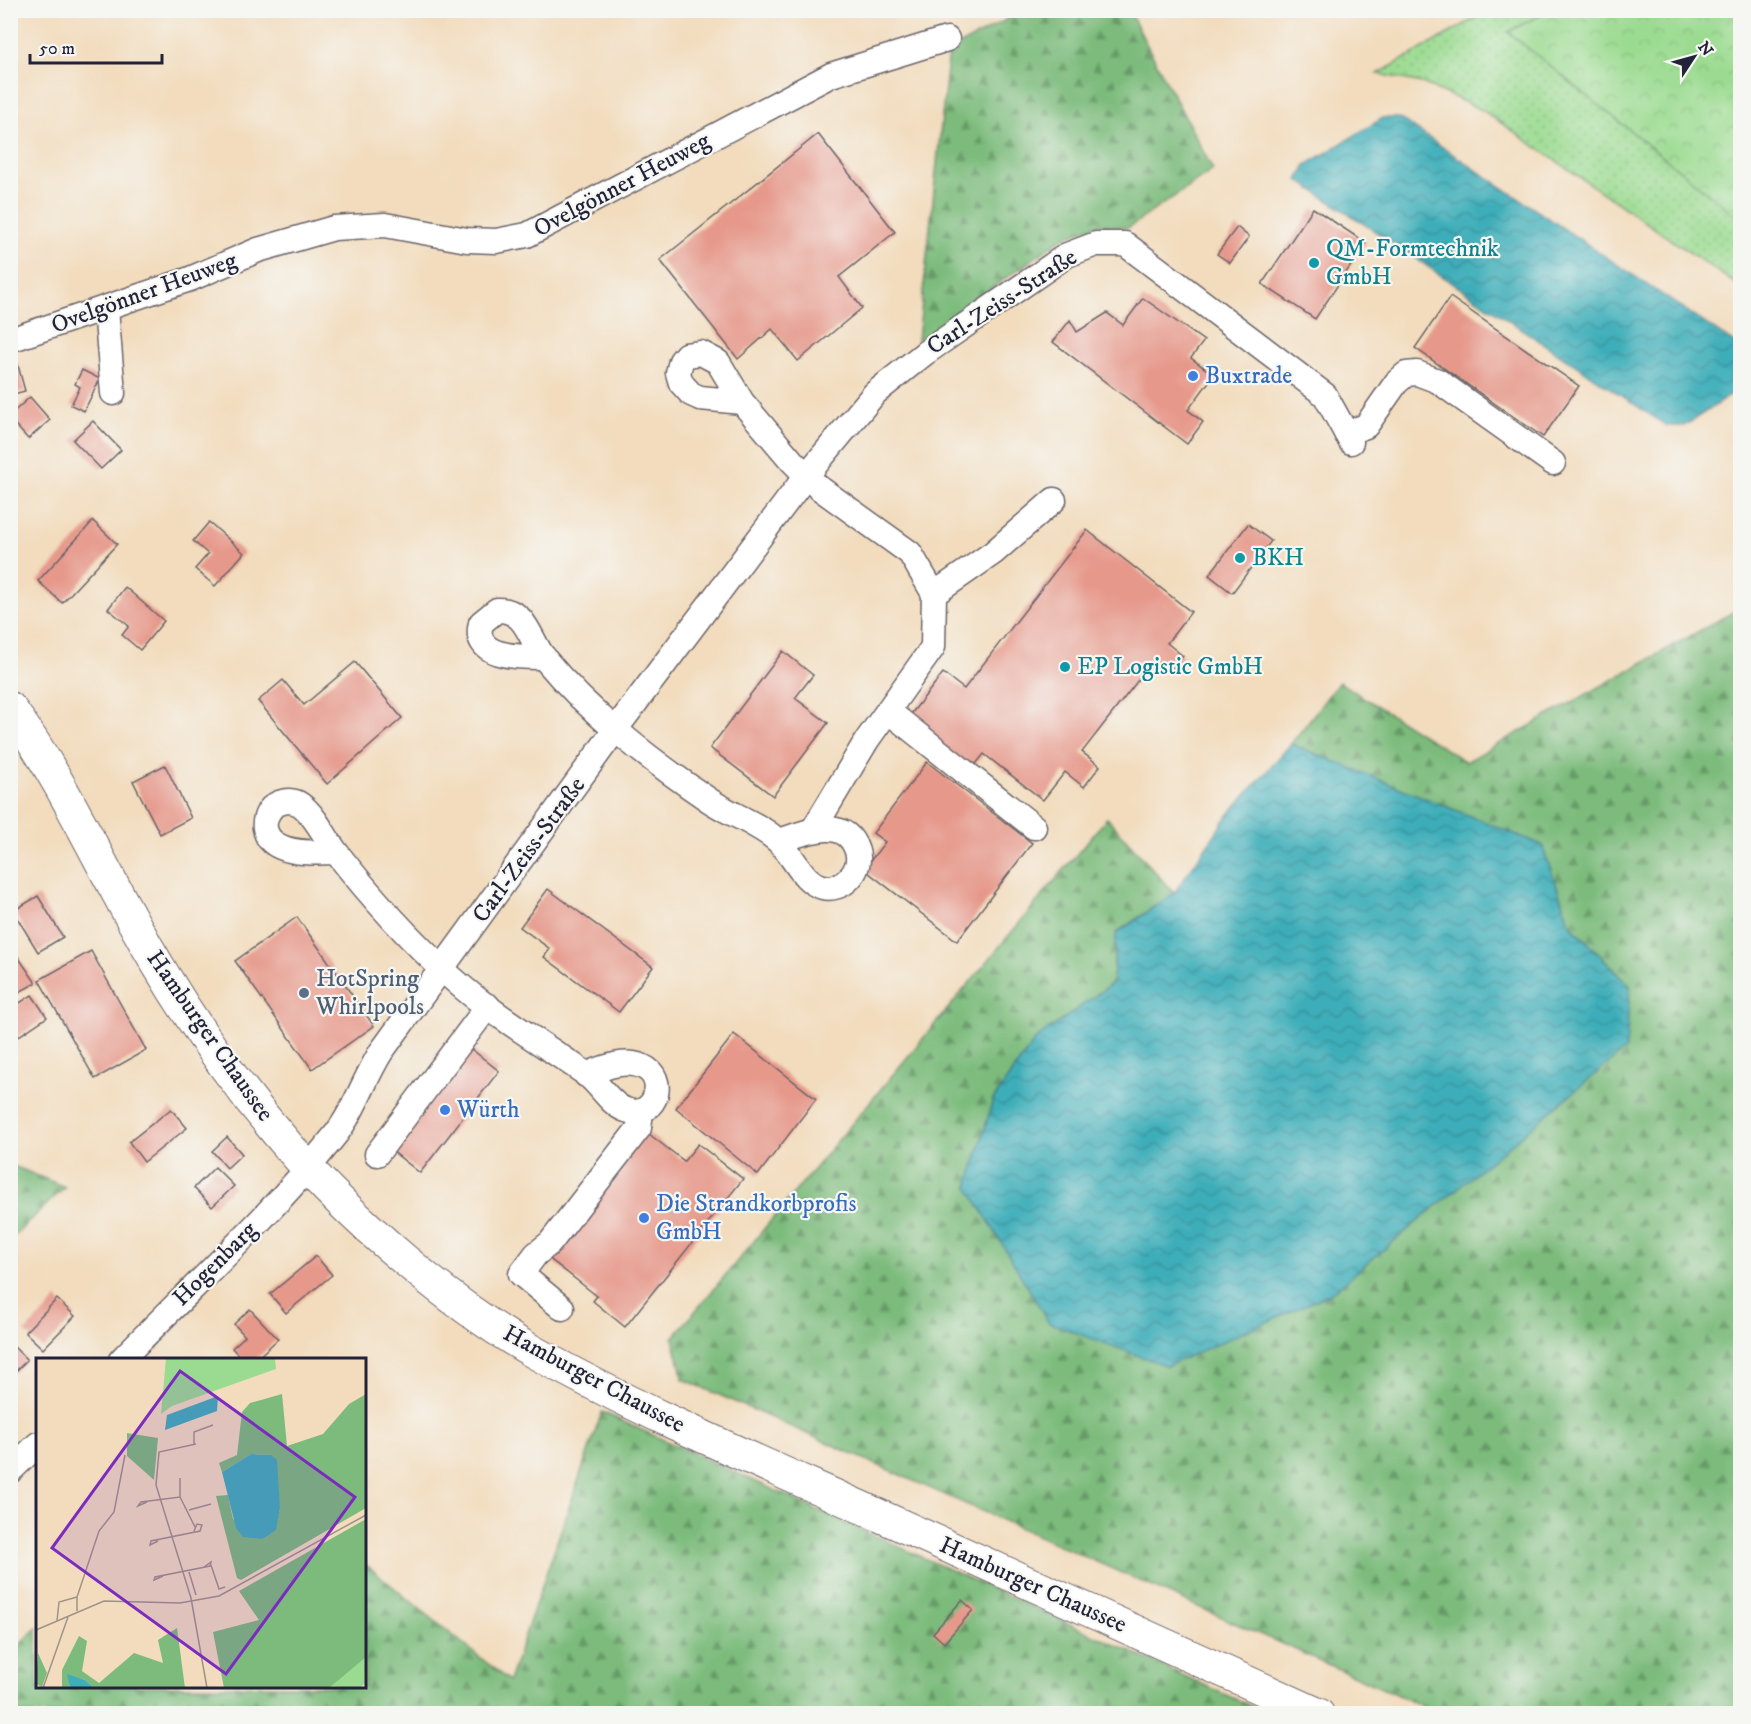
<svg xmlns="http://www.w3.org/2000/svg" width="1751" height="1724" viewBox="0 0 1751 1724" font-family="'IM FELL DW Pica',serif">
<defs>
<pattern id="grass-dots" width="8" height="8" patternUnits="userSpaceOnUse" patternTransform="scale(1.5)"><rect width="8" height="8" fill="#9bdb91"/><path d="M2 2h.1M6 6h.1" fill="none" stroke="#85bc7e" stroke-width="1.8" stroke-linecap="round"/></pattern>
<pattern id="forest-firs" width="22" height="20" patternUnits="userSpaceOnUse" patternTransform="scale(1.5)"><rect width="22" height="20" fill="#7cbb7b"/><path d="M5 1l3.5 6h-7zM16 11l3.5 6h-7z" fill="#659866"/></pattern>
<pattern id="park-crowns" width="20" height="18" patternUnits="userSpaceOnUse" patternTransform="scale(1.5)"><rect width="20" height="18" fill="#9bdb91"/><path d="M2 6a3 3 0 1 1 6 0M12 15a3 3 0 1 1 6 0" fill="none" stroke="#85bc7e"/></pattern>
<pattern id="water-waves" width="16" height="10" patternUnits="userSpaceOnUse" patternTransform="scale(1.5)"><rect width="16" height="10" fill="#3eaeb9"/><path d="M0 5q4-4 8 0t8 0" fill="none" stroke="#348d98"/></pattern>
</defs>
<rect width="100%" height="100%" fill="#f6f6f2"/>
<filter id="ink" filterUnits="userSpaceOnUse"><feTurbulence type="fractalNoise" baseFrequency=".0167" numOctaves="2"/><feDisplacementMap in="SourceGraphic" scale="12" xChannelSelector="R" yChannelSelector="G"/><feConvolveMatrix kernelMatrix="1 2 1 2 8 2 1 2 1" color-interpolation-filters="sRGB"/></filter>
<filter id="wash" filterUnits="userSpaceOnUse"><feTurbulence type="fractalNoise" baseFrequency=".008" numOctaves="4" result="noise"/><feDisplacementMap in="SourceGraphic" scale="24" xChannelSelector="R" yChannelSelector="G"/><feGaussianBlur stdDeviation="1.35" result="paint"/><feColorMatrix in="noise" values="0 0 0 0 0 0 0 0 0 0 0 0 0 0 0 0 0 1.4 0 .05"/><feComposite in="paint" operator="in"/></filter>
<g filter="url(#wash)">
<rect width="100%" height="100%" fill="#f2dcbd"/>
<!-- grass -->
<polygon fill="url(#grass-dots)" stroke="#5e7e66" stroke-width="1.5" points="1488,11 1740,11 1740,287 1482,110 1422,83 1378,74"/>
<!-- forest -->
<g fill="url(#forest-firs)" stroke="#4f6e5b" stroke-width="1.5">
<polygon points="1022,11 1129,11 1213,170 1128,228 1099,224 1063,238 918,340 949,51"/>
<polygon points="1740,608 1740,1713 1438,1713 683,1379 673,1338 1107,818 1174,893 1116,933 1113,983 1036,1039 993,1100 968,1187 1630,986 1570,924 1542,845 1291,744 1339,682 1466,762"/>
<polygon points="11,1165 65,1187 11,1239"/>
<polygon points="602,1412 1266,1713 11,1714 10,1655 37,1627 38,1686 364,1686 365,1564 509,1681"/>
</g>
<!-- park -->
<polygon fill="url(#park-crowns)" stroke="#5e7e66" stroke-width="1.5" points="1548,11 1740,11 1740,219 1508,32"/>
<!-- water -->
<g fill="url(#water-waves)" stroke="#30687a" stroke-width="1.5">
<polygon points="1383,118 1399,118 1740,347 1740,389 1684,426 1667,426 1298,180 1306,165"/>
<polygon points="1291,744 1542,845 1570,924 1630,986 1626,1049 1330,1294 1167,1366 1049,1323 968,1187 993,1100 1036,1039 1113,983 1116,934 1174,893 1229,814"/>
</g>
<g id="blocks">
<!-- building -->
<g fill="#e6998b">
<polygon points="818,134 895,232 839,277 862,308 798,361 772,329 738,359 660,260"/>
<polygon points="1313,208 1366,243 1315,319 1262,284"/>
<polygon points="1237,227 1249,237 1230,263 1217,254"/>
<polygon points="10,273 16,291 10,293"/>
<polygon points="1450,297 1579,386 1543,437 1415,348"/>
<polygon points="1143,298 1204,341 1191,358 1214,375 1188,410 1203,422 1187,444 1053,342 1070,320 1077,332 1107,313 1123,325"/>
<polygon points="16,358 25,391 10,395 10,360"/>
<polygon points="82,370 100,379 84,411 71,405 80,387 75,384"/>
<polygon points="30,397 50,420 28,439 10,419 10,415"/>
<polygon points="93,421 121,450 101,469 73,440"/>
<polygon points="93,521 117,544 62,603 38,581"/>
<polygon points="209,522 244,553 215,586 195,569 208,554 193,541"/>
<polygon points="1248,524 1271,541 1232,593 1209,575"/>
<polygon points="1087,530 1191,612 1167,643 1183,656 1170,673 1153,661 1082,752 1100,766 1084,787 1065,772 1043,800 984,754 972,769 908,718 943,673 964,689"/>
<polygon points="125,587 164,621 140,650 122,635 129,626 108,609"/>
<polygon points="783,651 813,675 795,698 828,723 773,796 710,748"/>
<polygon points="355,662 402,718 327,784 258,701 283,680 304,705"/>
<polygon points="927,762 1032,843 957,941 864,869 885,842 873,833"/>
<polygon points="165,765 191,818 160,834 133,781"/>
<polygon points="548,889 653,967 619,1012 544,957 550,949 520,927"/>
<polygon points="38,896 63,937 38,952 13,911"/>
<polygon points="297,917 374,1026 312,1069 235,961"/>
<polygon points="10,945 36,983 10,997"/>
<polygon points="91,951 146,1050 95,1079 39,980"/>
<polygon points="32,995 47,1017 10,1042 10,1009"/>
<polygon points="734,1034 816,1099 758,1175 676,1108"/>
<polygon points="470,1048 499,1071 420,1173 391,1150"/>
<polygon points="171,1109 187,1128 144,1162 129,1142"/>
<polygon points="645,1131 684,1161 698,1144 743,1179 625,1327 593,1301 597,1296 546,1256"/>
<polygon points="227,1137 242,1154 227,1168 212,1151"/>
<polygon points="215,1167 234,1186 212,1207 194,1188"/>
<polygon points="316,1256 332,1275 286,1313 270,1294"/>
<polygon points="57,1299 75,1316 43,1349 25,1332"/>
<polygon points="250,1309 278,1339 255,1360 243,1360 232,1348 245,1336 234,1324"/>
<polygon points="10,1343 27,1360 10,1377"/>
<polygon points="962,1600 973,1610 944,1643 933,1633"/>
</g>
</g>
</g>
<g filter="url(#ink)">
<use href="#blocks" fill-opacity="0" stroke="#6b6368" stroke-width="1.5"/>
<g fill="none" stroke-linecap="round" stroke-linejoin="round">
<!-- minor casing -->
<g stroke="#6b6368" stroke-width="27">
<g id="minor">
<polyline points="106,308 113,393"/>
<polyline points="10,340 190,279 258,250 334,228 385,225 467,240 496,241 527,235 831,75 947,39"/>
<polyline points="742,402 700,398 691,394 681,383 678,373 681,361 686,355 701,353 718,362 742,402 792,461 818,487 910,553 934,594 933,647 867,740 813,830"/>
<polyline points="1346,433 1366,426 1396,383 1406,374 1417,373 1438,381 1553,463"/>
<polyline points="934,594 993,553 1054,500"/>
<path d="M544,657C521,657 471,659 481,623L497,610C526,609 529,638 544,658C590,714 650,760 709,800C731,815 760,824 779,842C794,856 802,882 823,887C843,892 863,870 857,851C845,814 805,833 779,841"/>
<polyline points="888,711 1034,827"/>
<path d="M336,852C315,853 269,856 265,828C264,822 266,816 269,811C276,801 291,798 301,805C316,816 325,838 336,852C371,897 411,941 453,979C493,1015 542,1043 586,1074C600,1084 610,1105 626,1110C652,1120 668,1084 647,1069C629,1057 604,1067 586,1075"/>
<polyline points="377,1154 488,1006"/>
<polyline points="562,1308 521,1274 536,1254 550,1243 639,1128 641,1111"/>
<path d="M121,1360C192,1287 269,1218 332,1139C354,1113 363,1081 381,1052L615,730L806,476L875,393L925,353L1067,255L1096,244H1125L1325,395L1351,442"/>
<polyline points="10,1471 38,1444"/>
</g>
</g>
<!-- major casing -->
<g stroke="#6b6368" stroke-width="34">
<path id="major" d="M10,708C58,773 91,846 130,916C175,999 228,1077 290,1148C351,1219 451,1305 532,1351C639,1411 753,1459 865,1509C1016,1577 1167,1645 1318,1714"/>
</g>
<!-- minor -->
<use href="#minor" stroke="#fff" stroke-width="24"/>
<!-- major -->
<use href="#major" stroke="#fff" stroke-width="32"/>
</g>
</g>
<!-- markers -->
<g fill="#0f9aa8" stroke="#f6f6f2" stroke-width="2">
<circle cx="1314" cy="263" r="6"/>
<circle cx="1240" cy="558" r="6"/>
<circle cx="1065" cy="667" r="6"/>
</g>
<g fill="#3f7fe0" stroke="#f6f6f2" stroke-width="2">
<circle cx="1193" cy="376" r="6"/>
<circle cx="445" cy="1110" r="6"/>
<circle cx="644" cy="1218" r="6"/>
</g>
<circle fill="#5c6f8a" stroke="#f6f6f2" stroke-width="2" cx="304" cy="993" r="6"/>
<g text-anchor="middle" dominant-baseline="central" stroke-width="4.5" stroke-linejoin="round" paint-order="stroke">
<!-- street labels -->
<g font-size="24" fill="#22223b" stroke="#f6f6f2">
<text transform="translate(622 185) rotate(-28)">Ovelgönner Heuweg</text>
<text transform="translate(144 293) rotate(-20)">Ovelgönner Heuweg</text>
<text transform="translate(1002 302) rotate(-33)">Carl-Zeiss-Straße</text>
<text transform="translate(529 850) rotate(-54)">Carl-Zeiss-Straße</text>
<text transform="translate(210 1036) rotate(55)">Hamburger Chaussee</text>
<text transform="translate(215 1264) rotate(-45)">Hogenbarg</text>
<text transform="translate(594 1379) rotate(28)">Hamburger Chaussee</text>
<text transform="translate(1033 1585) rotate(24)">Hamburger Chaussee</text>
</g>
<!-- culture labels -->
<g font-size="24" fill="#0d838f" stroke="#f6f6f2" text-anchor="start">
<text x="1326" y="249">QM-Formtechnik<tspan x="1326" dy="28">GmbH</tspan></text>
<text x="1252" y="558">BKH</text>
<text x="1077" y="667">EP Logistic GmbH</text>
</g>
<!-- shop labels -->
<g font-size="24" fill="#366cbe" stroke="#f6f6f2" text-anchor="start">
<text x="1205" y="376">Buxtrade</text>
<text x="457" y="1110">Würth</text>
<text x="656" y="1204">Die Strandkorbprofis<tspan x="656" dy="28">GmbH</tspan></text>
</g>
<!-- service labels -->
<g font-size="24" fill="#4e5e75" stroke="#f6f6f2" text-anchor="start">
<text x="316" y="979">HotSpring<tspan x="316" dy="28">Whirlpools</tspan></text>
</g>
</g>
<!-- overview -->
<g transform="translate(36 1358)">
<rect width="330" height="330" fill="#f2dcbd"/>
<path d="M130,0H239L240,11L136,48L125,56ZM330,299V325L323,330L292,328Z" fill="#9bdb91"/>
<path d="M246,36L251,88L287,76L313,46L330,36V150L205,222L201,220L180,138L192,137L197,161L227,181L239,172L244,150L235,97L215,96L186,114L183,105L201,97L206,54L214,45ZM91,75L122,80L118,122L91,98ZM330,161V299L293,330H188L177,274L223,262L203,233ZM141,270L149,330H58L49,322L32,317L34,330H26V312L43,278L51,283L46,313L63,325L98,295L127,305L122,282ZM2,295L11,315L6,329L0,326Z" fill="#7cbb7b"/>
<path d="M135,0H238V10L130,40Z" fill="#9bdb91"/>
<path d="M182,38L181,53L129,72L131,57ZM215,96L235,97L241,102L244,150L240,172L227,181L207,179L200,170L186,114ZM31,316L49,322L58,330H34Z" fill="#3eaeb9"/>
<path fill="none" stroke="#9f9289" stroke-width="1.5" d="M158,86V74L177,67M160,86L123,94L120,127L155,240L171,330M144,120V139M111,144L102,148L105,144L144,139L159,169M153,152L175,146M122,183L114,187L115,183L164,173L166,167L161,166L158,173M175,207L183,231L189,229M153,214L160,237M127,218L118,222L119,219L174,208L175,204L168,209M41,253V239L63,173L78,154L89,97M21,263L23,244L41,239M0,272L68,243L144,245L183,238L330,157M7,330L32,259"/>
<path fill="#7b2cbf" fill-opacity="0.15" stroke="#7b2cbf" stroke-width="3" d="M144,13L319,139L190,316L16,190Z"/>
<rect width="330" height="330" fill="none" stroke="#22223b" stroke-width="3"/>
</g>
<!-- margin -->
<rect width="1751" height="1724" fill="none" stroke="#f6f6f2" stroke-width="36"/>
<!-- north arrow -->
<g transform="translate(1694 57) rotate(54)" stroke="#f6f6f2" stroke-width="4.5" paint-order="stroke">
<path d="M0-4.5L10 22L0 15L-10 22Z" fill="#22223b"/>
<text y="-9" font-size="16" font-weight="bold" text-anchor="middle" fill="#22223b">N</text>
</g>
<!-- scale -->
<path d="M30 54v9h132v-9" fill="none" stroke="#22223b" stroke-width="3"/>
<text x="39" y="54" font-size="18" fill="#22223b" stroke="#f6f6f2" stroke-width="4.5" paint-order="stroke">50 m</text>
</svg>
